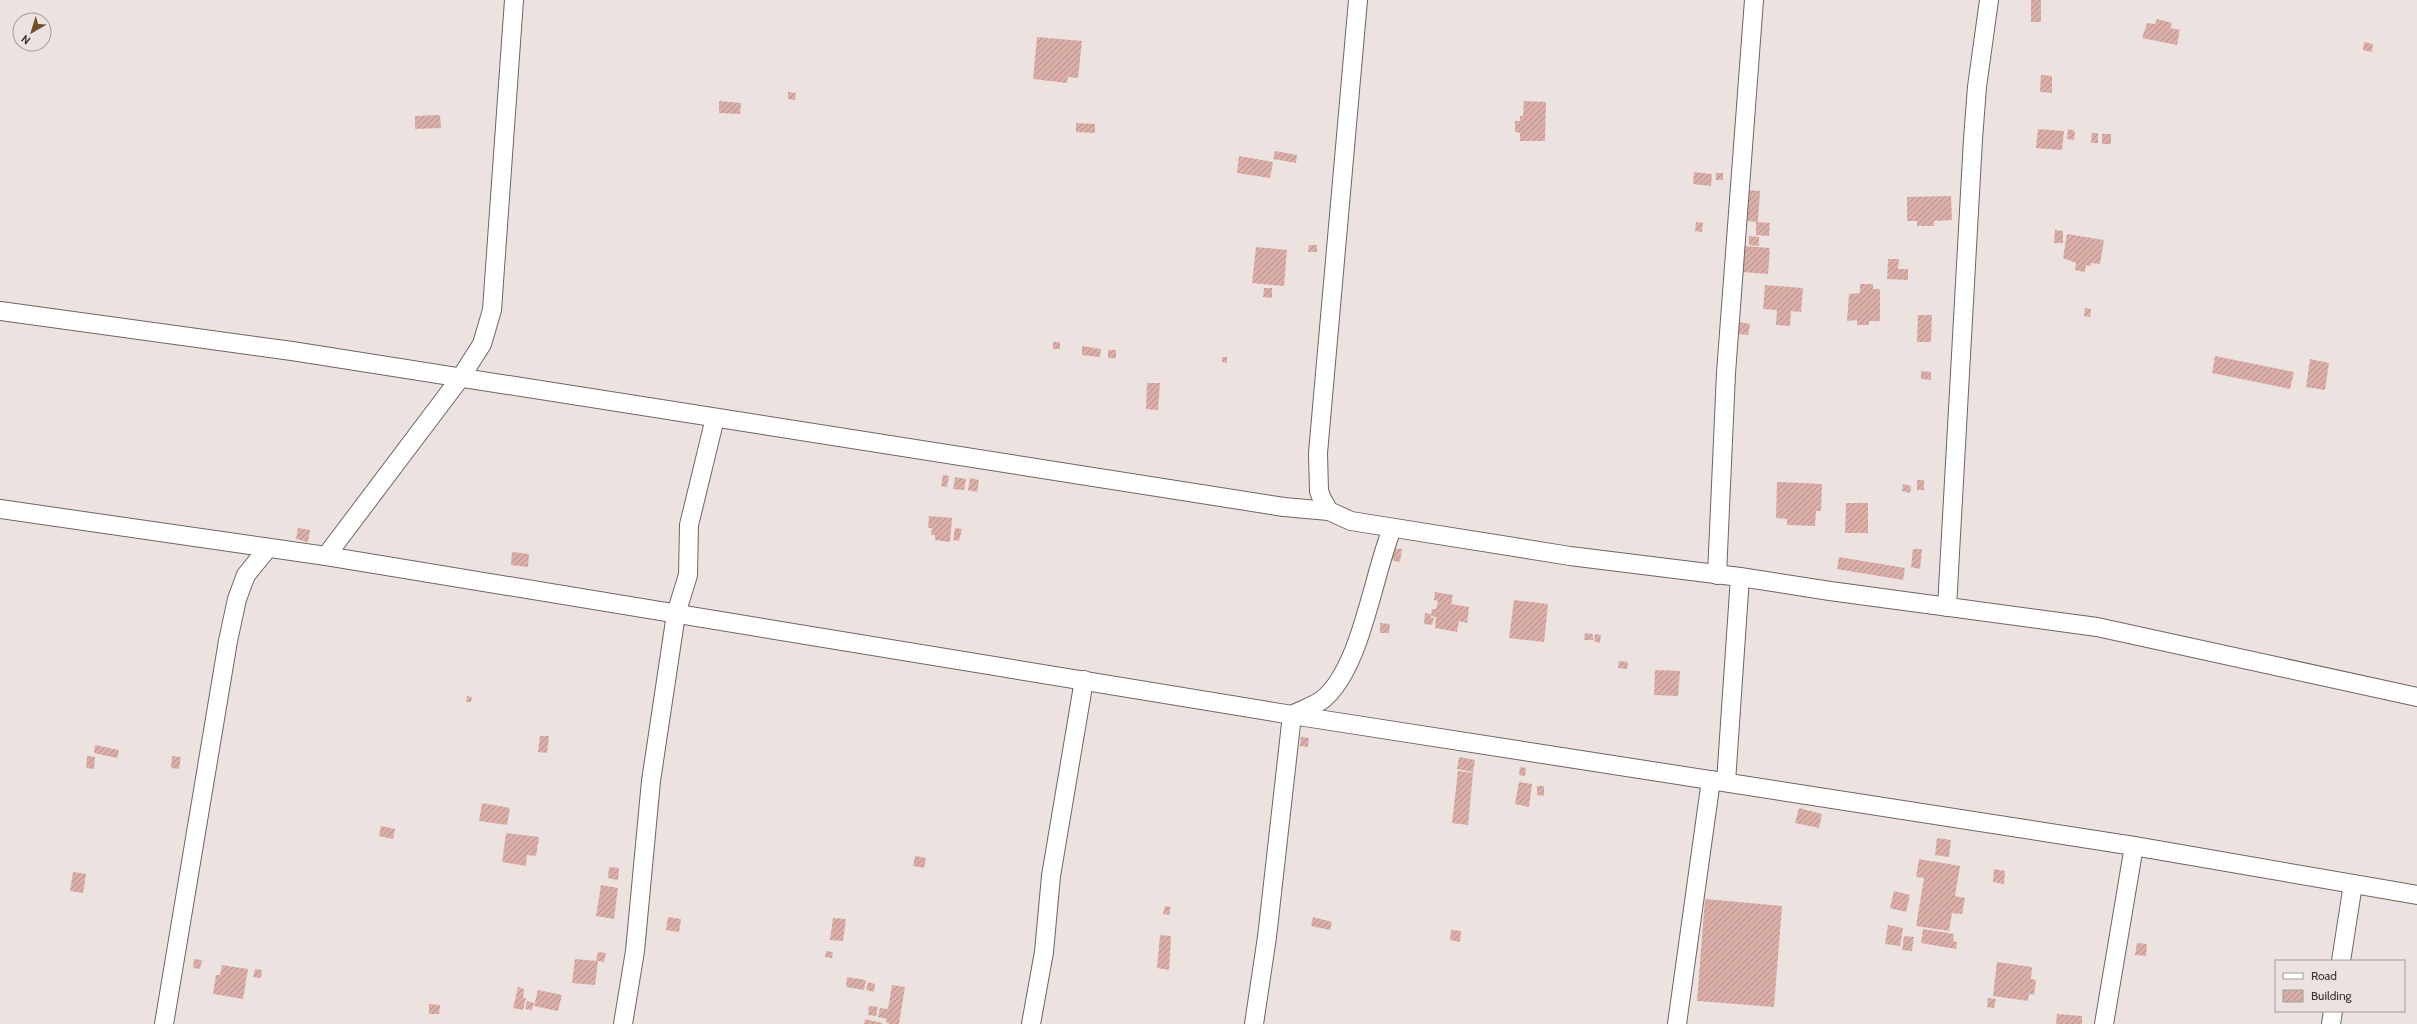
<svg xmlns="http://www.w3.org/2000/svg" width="2417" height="1024" viewBox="0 0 2417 1024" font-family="Cabin,sans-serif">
<defs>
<pattern id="building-hatch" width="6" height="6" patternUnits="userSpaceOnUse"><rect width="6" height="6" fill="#dbafa7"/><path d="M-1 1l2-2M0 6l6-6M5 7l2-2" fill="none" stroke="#b28f89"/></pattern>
</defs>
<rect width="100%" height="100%" fill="#ece2df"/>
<!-- building -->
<g fill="url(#building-hatch)">
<rect x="2031" y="0" width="10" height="22"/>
<polygon points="2157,19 2172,23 2170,28 2180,30 2177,45 2142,38 2147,23 2155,24"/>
<polygon points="1037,37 1082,41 1078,78 1068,77 1067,83 1033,79"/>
<polygon points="2364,42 2373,44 2372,52 2363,50"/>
<polygon points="2041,75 2052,76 2052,93 2040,92"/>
<polygon points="788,92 796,93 795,100 788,99"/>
<polygon points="719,101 741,103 740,114 719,113"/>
<polygon points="1524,101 1546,102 1545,141 1520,141 1520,133 1515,132 1515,121 1520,121 1520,116 1523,116"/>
<polygon points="440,115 441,128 415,129 415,116"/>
<polygon points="1076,123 1095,124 1095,133 1076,132"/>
<polygon points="2038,129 2064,131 2062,150 2036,148"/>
<polygon points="2068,129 2075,131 2074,140 2067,139"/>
<polygon points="2092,133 2098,133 2098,143 2091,143"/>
<rect x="2102" y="134" width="9" height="10"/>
<polygon points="1275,151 1297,155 1296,163 1273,159"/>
<polygon points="1239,156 1273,162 1270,178 1237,173"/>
<polygon points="1694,172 1712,174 1711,186 1693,184"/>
<rect x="1716" y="173" width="7" height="7"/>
<polygon points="1748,190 1760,191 1758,222 1747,221"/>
<polygon points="1951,196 1952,220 1934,221 1934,226 1917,226 1917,221 1907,221 1907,197"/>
<polygon points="1696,222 1703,223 1702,232 1695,231"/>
<polygon points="1756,222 1770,223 1769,236 1756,235"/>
<polygon points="2055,230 2063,231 2063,243 2054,243"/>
<polygon points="2067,234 2104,240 2100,264 2091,263 2091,266 2086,265 2085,272 2075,270 2076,263 2063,258"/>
<polygon points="1749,236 1759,237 1759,246 1749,245"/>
<polygon points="1309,245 1317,245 1317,252 1308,252"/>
<polygon points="1745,246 1770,248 1768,274 1743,272"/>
<polygon points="1256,247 1287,250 1284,286 1252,283"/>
<polygon points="1888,259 1899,259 1898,269 1908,269 1908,280 1887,279"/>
<polygon points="1860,284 1873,284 1873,289 1880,289 1880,321 1869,321 1869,325 1857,325 1857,320 1847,321 1849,294 1860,293"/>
<polygon points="1765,285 1803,288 1801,312 1791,311 1790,326 1776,325 1777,310 1763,309"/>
<polygon points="1264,288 1272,288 1272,298 1263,297"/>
<polygon points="2085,308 2091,309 2090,317 2084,316"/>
<polygon points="1918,315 1932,315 1931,342 1917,342"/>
<polygon points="1739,322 1750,324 1748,335 1738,334"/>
<rect x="1053" y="342" width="7" height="7"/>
<polygon points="1082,346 1101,349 1100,357 1082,355"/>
<rect x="1108" y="350" width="8" height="8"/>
<polygon points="2215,356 2294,372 2290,389 2212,373"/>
<polygon points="1222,357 1227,357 1227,363 1222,362"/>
<polygon points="2310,359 2329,363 2325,390 2306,387"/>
<polygon points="1921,371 1931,372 1931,380 1921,379"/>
<polygon points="1147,383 1160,383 1158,410 1146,409"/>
<polygon points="943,475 949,476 947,487 941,486"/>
<polygon points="955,477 966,479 964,490 953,489"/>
<polygon points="970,478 979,480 977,492 968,490"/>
<rect x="1917" y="480" width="7" height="10"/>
<polygon points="1777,482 1822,484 1821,511 1816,511 1815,526 1787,525 1787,519 1776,518"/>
<polygon points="1903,484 1911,486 1910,493 1902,491"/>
<polygon points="1846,503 1868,503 1868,533 1845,533"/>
<polygon points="929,516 952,518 950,542 935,540 935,535 931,535 932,528 928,528"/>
<polygon points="298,528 310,530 308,542 296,539"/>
<polygon points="955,528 962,529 959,541 953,540"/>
<polygon points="1392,548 1402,549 1400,562 1390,560"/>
<polygon points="1913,549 1922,549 1920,569 1911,567"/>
<polygon points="512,552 529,554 528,567 511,565"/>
<polygon points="1839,557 1905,568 1903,580 1837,569"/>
<polygon points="1435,592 1453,595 1451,604 1469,607 1467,623 1459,621 1457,632 1435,628 1436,617 1431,616 1432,609 1436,609 1438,601 1434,600"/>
<polygon points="1514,600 1548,604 1544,642 1509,638"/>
<polygon points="1425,613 1431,614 1430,617 1434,618 1432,625 1424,624"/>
<polygon points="1380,623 1390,624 1389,633 1380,633"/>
<polygon points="1585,633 1593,634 1593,640 1584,640"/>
<polygon points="1595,634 1601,635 1600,643 1594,641"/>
<polygon points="1619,661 1628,662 1627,669 1618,668"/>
<polygon points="1655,670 1680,671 1678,696 1654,695"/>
<polygon points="467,696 472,697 471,702 466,702"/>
<polygon points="540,736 549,736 547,753 538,752"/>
<polygon points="1301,737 1309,738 1308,747 1300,746"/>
<polygon points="95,745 119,750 117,758 94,753"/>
<polygon points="87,756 95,757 94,769 86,768"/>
<polygon points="172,756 181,757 179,769 171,768"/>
<polygon points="1459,757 1475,760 1473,772 1457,769"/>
<polygon points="1520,767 1526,768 1525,776 1519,775"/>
<polygon points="1458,771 1473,773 1468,825 1452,823"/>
<polygon points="1519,782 1532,784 1529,807 1515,804"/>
<polygon points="1537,786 1544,786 1544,796 1537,795"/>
<polygon points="482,803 510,808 507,825 479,821"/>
<polygon points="1799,808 1822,814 1819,828 1795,823"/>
<polygon points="381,826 395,829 393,839 379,836"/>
<polygon points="506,833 539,837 536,856 527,855 526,866 502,862"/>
<polygon points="1937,838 1951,840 1949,857 1935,855"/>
<polygon points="915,856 926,858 924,868 913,866"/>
<polygon points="1919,859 1960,866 1955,896 1965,898 1962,914 1952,913 1949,931 1916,926 1924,878 1916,877"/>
<polygon points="609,867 619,868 618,880 608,878"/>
<polygon points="1994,869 2005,871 2004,884 1993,882"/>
<polygon points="73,872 86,874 83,893 70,891"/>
<polygon points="601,885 618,888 614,919 596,916"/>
<polygon points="1894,891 1910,895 1906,912 1890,908"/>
<polygon points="1705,899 1782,906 1774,1007 1697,1001"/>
<polygon points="1165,906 1171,907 1169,915 1163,914"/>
<polygon points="668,917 681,919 679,932 666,930"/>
<polygon points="1313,917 1332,922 1330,930 1311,926"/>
<polygon points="833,918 846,919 843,941 830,940"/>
<polygon points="1888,925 1903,928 1900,946 1885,944"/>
<polygon points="1923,929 1954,934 1953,941 1957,942 1956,949 1921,943"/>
<polygon points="1451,930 1461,931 1460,942 1450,940"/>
<polygon points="1160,935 1171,936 1169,970 1157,968"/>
<polygon points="1904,936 1914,937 1912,951 1902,950"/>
<polygon points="2137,943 2147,944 2146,956 2135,955"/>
<polygon points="826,951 833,952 832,958 825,957"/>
<polygon points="598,952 606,953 604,962 598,961 595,985 572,983 575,959 596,961"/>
<polygon points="194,959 202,960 200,969 193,968"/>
<polygon points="1997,962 2032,967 2031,979 2036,980 2034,995 2029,994 2028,1001 1993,996"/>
<polygon points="222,965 248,969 243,999 213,994 216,975 220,975"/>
<polygon points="255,969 262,970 261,978 253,977"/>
<polygon points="847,977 866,980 864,990 846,987"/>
<polygon points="868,982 875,984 874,992 866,990"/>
<polygon points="892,985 905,987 899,1024 890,1024 886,1022 887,1019 878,1017 880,1008 888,1009 887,1015"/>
<polygon points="518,987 524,989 523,998 526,998 523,1010 513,1008"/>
<polygon points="538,990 562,995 558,1011 534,1006"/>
<polygon points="1988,998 1996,999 1994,1008 1987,1007"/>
<polygon points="527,1001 534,1003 532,1010 525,1009"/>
<polygon points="429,1004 440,1005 439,1014 429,1014"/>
<polygon points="869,1006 878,1007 876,1016 868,1015"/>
<polygon points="2057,1014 2082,1016 2082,1024 2056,1024"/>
<polygon points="865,1019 882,1023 882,1024 864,1024"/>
</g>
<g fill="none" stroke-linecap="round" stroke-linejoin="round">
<!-- minor casing -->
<g stroke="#6e6563" stroke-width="20">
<g id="minor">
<polyline points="1358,0 1318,453 1319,491 1322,499 1329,511 1351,521 1570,556 1740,577 1830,591 2097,627 2417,697"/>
<polyline points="0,311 292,351 1284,507 1329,511"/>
<polyline points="0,509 326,556 1292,715 2134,846 2417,895"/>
<polyline points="326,556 461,377 482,344 492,310 514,0"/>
<polyline points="1717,575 1726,373 1754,0"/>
<polyline points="1947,607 1973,139 1977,87 1989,0"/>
<polyline points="1726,782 1740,577"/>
<polyline points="2341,961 2353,884"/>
<polyline points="164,1024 228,641 237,599 246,575 268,548"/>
<polyline points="623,1024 635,951 651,781 676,614 688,575 689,525 715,418"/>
<polyline points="1031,1024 1044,952 1051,876 1084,680"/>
<path d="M1254,1024L1267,937L1292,715C1302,710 1313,706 1322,700C1361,670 1373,574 1392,529"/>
<polyline points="1677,1024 1711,780"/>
<polyline points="2104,1024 2134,846"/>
<polyline points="2331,1024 2333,1011"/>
</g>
</g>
<!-- minor -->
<use href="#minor" stroke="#fff" stroke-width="18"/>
</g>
<!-- legend -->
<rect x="2275" y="960" width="130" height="52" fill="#ece2df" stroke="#a49c9a"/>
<rect x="2283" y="973" width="20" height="6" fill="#ffffff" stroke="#a49c9a"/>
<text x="2311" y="980" font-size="12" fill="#373432">Road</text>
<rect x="2283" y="990" width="20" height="12" fill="url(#building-hatch)" stroke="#a49c9a"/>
<text x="2311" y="1000" font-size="12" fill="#373432">Building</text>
<!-- north arrow -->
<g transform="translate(32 32) rotate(218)"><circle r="19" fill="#ece2df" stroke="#a49c9a"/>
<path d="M0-3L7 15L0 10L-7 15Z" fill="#6f5125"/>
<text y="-6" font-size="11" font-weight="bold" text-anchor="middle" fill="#373432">N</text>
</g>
</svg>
